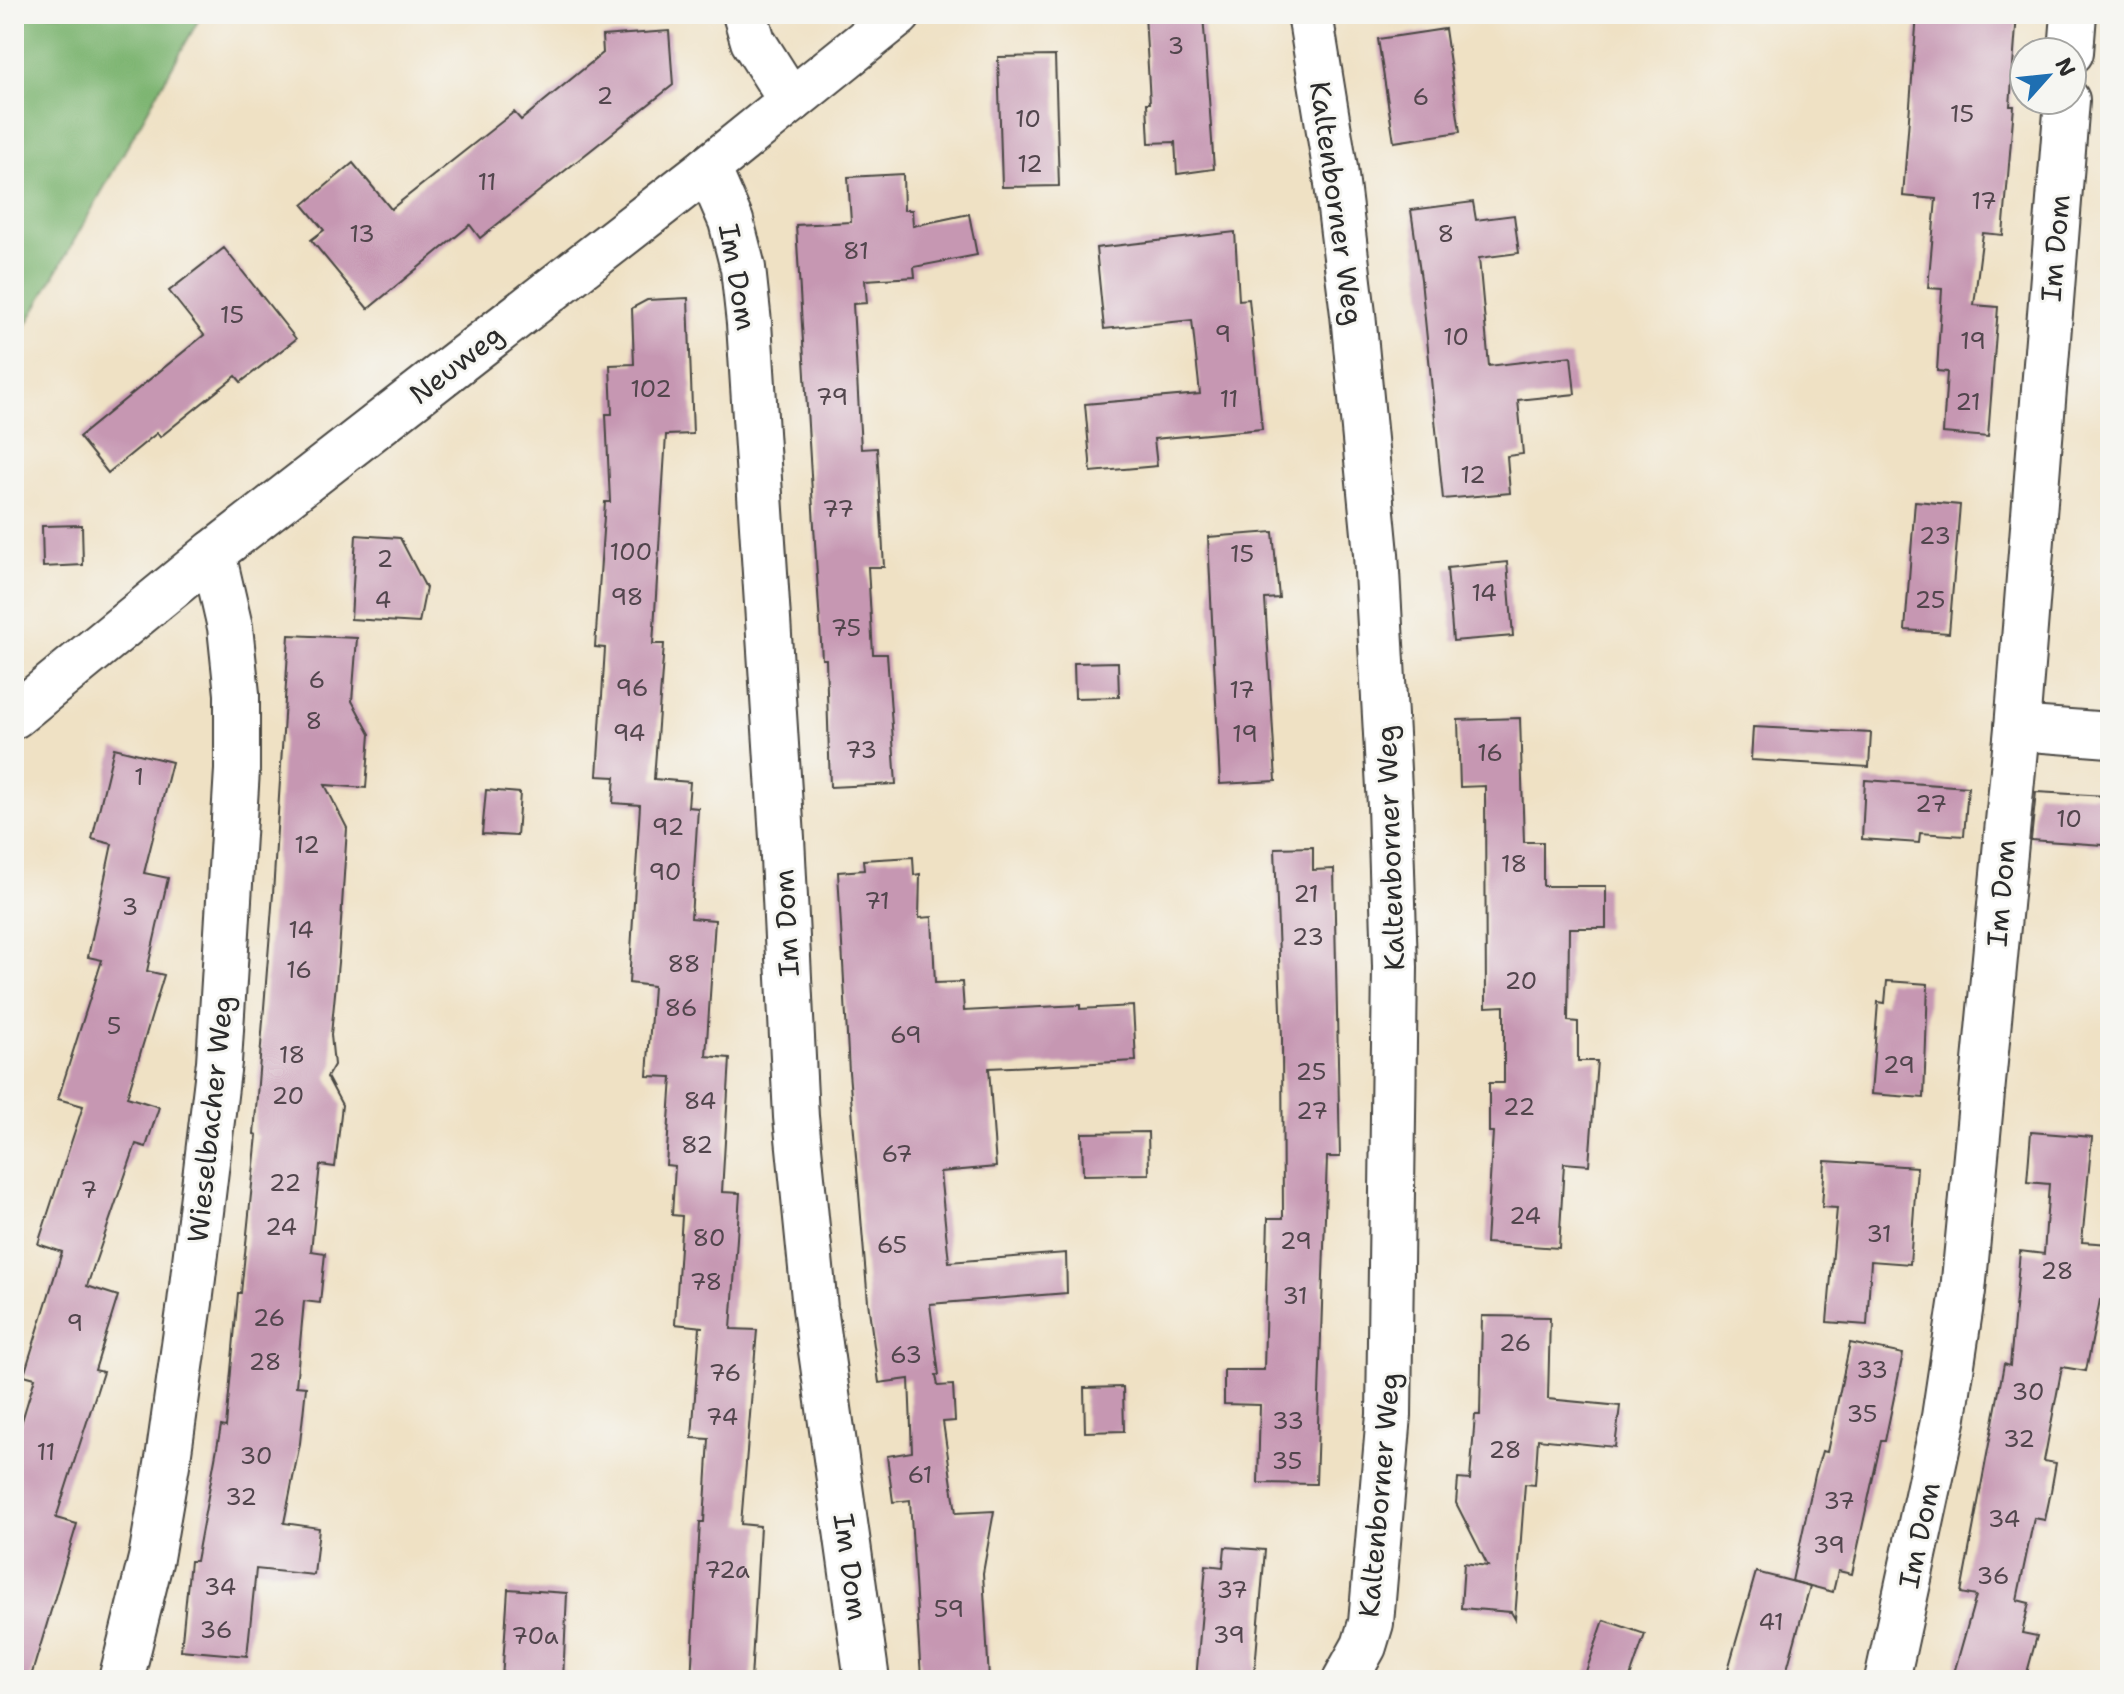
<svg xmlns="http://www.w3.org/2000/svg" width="2124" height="1694" viewBox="0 0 2124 1694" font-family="'Shantell Sans',sans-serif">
<rect width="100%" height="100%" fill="#f6f6f2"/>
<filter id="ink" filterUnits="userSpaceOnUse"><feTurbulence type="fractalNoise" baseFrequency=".0125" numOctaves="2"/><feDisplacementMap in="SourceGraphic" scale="16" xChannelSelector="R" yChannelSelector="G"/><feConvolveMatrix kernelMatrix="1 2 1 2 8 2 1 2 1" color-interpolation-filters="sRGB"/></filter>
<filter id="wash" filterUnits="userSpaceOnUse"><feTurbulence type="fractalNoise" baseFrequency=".006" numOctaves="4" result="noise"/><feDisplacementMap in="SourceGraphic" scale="32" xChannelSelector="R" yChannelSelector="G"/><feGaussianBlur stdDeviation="1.8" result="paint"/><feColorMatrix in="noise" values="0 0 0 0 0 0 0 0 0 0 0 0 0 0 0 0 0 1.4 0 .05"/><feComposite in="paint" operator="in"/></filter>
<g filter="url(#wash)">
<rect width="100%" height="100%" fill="#efe1c4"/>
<!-- forest -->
<polygon fill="#7eb572" stroke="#54704e" stroke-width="2" points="14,14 202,14 27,324 14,337"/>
<g id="blocks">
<!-- building -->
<g fill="#c697b2">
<polygon points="1145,14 1203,14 1214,169 1177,174 1175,142 1149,143 1147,103 1150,103"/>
<polygon points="1917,14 2017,14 2010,106 2014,106 2003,235 1983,233 1974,305 1998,307 1988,437 1943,433 1947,372 1937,371 1942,289 1928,288 1936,199 1903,196"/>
<polygon points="1445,29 1460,132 1394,142 1378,39"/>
<polygon points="669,31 673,85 480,238 470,225 368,309 311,240 324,230 303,205 353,163 391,209 514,112 521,120 603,53 602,36"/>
<polygon points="1055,56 1059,186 1002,187 998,57"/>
<polygon points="903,174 904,210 912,210 913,226 969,214 977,255 914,267 915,277 865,280 867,303 853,304 861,449 877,448 884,567 868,567 873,654 887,654 896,784 830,787 826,659 822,659 796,225 851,222 848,177"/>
<polygon points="1473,202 1476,220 1514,215 1519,253 1479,258 1489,366 1571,356 1575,394 1518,400 1523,454 1507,456 1510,493 1443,499 1421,279 1411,210"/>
<polygon points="1235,232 1239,300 1249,299 1262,429 1154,439 1157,466 1091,472 1085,404 1200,394 1192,320 1104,329 1096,248"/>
<polygon points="224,248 296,339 241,382 236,376 160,437 157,433 108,473 79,437 204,335 169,291"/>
<polygon points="688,298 693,434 666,435 653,644 664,644 654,779 690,782 688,807 698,808 691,918 715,920 706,1056 730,1058 722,1192 740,1193 731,1329 757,1330 741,1524 760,1526 751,1680 691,1680 700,1522 704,1522 709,1439 692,1438 700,1327 703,1327 675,1324 682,1216 672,1215 675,1166 666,1165 672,1077 647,1076 653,986 629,983 640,805 613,803 615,777 597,776 605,648 595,647 605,502 610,502 606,414 612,414 610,365 634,364 632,308 647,300"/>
<polygon points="1915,501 1960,505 1949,633 1905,630"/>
<polygon points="82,525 83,565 43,567 42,526"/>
<polygon points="1273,532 1279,598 1265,599 1276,781 1220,784 1208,537"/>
<polygon points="356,535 400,538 426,588 419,623 351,619"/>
<polygon points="1507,562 1513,636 1453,641 1447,568"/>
<polygon points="289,635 357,638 352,701 370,734 366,788 325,785 347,828 339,952 331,1035 334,1065 327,1077 342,1105 335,1167 320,1165 311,1251 325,1253 320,1303 304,1301 296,1386 306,1387 300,1443 284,1523 319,1528 314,1575 256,1569 247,1656 181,1650 190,1561 196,1561 221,1426 226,1427 238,1293 241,1293 257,1135 254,1134 273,894"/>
<polygon points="1118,662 1119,697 1075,698 1074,663"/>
<polygon points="1520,718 1524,842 1543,842 1543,886 1606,886 1606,928 1569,928 1568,1021 1578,1022 1578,1061 1597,1061 1589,1165 1564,1163 1559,1248 1486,1243 1493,1132 1489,1132 1489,1083 1504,1083 1504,1006 1486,1007 1485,786 1460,787 1458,720"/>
<polygon points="1753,727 1871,733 1869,767 1751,760"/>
<polygon points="114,748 172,762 144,873 168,878 147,971 164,975 127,1097 159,1107 146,1147 136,1144 87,1286 118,1296 95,1370 103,1372 56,1518 77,1524 30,1680 14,1680 14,1447 35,1378 24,1375 62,1252 38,1244 83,1106 58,1099 102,960 88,957 112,844 92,839"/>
<polygon points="1865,780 1968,787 1964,836 1920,833 1919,843 1862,839"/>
<polygon points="486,790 520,793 517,836 482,834"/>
<polygon points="2036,792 2106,796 2103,845 2031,840"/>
<polygon points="1313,847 1313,870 1334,869 1340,1157 1327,1157 1316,1484 1258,1483 1260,1405 1224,1404 1224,1370 1264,1370 1268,1218 1283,1218 1282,1038 1275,848"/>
<polygon points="913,857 914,875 920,874 919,918 932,917 935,983 962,982 964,1011 1080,1005 1080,1009 1133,1006 1136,1061 989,1068 996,1167 940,1172 949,1262 1066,1253 1067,1293 930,1304 939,1375 936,1375 938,1386 953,1385 955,1421 943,1422 956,1513 994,1511 983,1573 989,1680 921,1678 910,1500 893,1502 887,1456 912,1452 909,1379 879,1383 868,1302 849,1072 838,872 864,870 863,860"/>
<polygon points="1887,981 1928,984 1924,1098 1871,1094 1878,1002 1885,1003"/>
<polygon points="1148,1132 1149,1174 1083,1175 1082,1133"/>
<polygon points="2031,1132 2092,1137 2082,1242 2110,1244 2110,1300 2100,1300 2086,1371 2062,1367 2044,1461 2056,1463 2051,1491 2045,1520 2034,1518 2017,1600 2029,1603 2022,1633 2037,1636 2025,1680 1952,1680 1976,1596 1961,1593 2004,1364 2010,1366 2020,1251 2044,1254 2049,1184 2027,1182"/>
<polygon points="1825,1161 1917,1167 1910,1264 1871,1261 1867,1325 1827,1322 1837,1208 1822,1207"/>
<polygon points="1482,1316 1550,1317 1548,1399 1620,1406 1615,1447 1538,1439 1535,1485 1525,1484 1515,1619 1511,1612 1461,1608 1464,1563 1488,1566 1456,1503 1458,1479 1470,1480 1475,1415 1480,1415"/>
<polygon points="1850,1343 1903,1354 1885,1441 1881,1441 1852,1574 1838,1571 1833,1592 1792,1581 1815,1475 1822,1451 1827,1452"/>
<polygon points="1123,1387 1124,1431 1085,1432 1084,1388"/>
<polygon points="1225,1547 1265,1550 1254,1680 1196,1680 1206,1565 1223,1567"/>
<polygon points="1756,1572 1810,1586 1784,1680 1725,1680"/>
<polygon points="508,1589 567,1593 563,1680 502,1680"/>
<polygon points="1604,1620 1645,1634 1629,1680 1583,1680"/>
</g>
</g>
</g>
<g filter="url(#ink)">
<use href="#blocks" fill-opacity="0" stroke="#484642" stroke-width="2"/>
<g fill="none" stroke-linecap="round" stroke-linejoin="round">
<!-- minor casing -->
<g stroke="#484642" stroke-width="48">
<g id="minor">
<polyline points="745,14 753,41 791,101"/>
<polyline points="1310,14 1335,168 1353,314 1376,554 1390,806 1395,967 1389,1415 1371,1623 1364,1646 1345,1680"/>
<polyline points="2071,52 2074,14"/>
<polyline points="708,168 731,221 743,268 749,323 782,838 796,1117 815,1308 867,1680"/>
<polyline points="14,716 213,553 708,168 899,14"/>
<polyline points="2017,728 2110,735"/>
<polyline points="121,1680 151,1558 168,1459 190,1303 219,1062 237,770 237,694 230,627 213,553"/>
<polyline points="1887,1680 1944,1417 1963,1291 2017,728 2067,100"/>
</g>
</g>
<!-- minor -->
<use href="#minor" stroke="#fff" stroke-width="44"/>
</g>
</g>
<g text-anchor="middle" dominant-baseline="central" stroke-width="6" stroke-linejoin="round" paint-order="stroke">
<!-- number labels -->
<g font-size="24" fill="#52464d">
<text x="1176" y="46">3</text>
<text x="605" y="96">2</text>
<text x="1421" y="97">6</text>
<text x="1962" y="114">15</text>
<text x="1028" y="119">10</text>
<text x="1030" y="164">12</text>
<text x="487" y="182">11</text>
<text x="1984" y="201">17</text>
<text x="362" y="234">13</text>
<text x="1446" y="234">8</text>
<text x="856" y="251">81</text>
<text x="232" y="315">15</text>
<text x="1223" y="334">9</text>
<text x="1456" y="337">10</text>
<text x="1973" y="341">19</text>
<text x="651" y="389">102</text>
<text x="832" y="397">79</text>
<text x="1229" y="399">11</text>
<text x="1968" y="402">21</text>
<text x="1473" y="475">12</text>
<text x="838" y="509">77</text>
<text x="1935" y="536">23</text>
<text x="631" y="552">100</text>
<text x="1242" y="554">15</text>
<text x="385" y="559">2</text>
<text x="1484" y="593">14</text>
<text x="627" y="597">98</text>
<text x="383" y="600">4</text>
<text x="1930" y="600">25</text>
<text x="846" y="628">75</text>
<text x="317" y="680">6</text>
<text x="632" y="688">96</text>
<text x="1242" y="690">17</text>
<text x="314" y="721">8</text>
<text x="629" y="733">94</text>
<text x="1245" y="734">19</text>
<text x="861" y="750">73</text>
<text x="1490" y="753">16</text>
<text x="139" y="777">1</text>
<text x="1931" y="804">27</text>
<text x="2069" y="819">10</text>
<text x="668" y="827">92</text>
<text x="307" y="845">12</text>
<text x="1514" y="864">18</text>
<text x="665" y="872">90</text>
<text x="1306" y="894">21</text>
<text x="877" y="901">71</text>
<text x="130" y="907">3</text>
<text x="301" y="930">14</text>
<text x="1308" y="937">23</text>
<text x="684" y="964">88</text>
<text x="299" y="970">16</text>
<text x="1521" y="981">20</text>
<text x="681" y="1008">86</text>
<text x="114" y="1026">5</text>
<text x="906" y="1035">69</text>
<text x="292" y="1055">18</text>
<text x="1899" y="1065">29</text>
<text x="1311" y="1072">25</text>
<text x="288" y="1096">20</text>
<text x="700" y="1101">84</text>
<text x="1519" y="1107">22</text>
<text x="1312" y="1111">27</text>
<text x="697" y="1145">82</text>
<text x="897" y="1154">67</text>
<text x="285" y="1183">22</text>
<text x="89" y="1190">7</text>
<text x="1525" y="1216">24</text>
<text x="281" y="1227">24</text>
<text x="1879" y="1234">31</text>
<text x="709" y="1238">80</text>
<text x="1296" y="1241">29</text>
<text x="892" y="1245">65</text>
<text x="2057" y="1271">28</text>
<text x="706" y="1282">78</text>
<text x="1295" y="1296">31</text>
<text x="269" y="1318">26</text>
<text x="75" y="1323">9</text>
<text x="1515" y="1343">26</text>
<text x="906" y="1355">63</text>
<text x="265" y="1362">28</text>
<text x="1872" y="1370">33</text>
<text x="725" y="1373">76</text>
<text x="2028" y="1392">30</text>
<text x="1862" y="1414">35</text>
<text x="722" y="1417">74</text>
<text x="1288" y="1421">33</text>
<text x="2019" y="1439">32</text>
<text x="1505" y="1450">28</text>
<text x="46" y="1452">11</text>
<text x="256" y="1456">30</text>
<text x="1287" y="1461">35</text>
<text x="920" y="1475">61</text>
<text x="241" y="1497">32</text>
<text x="1839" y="1501">37</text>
<text x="2004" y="1519">34</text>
<text x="1829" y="1545">39</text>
<text x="727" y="1570">72a</text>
<text x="1993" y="1576">36</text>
<text x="220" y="1587">34</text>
<text x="1232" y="1590">37</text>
<text x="949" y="1609">59</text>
<text x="1771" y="1622">41</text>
<text x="216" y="1630">36</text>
<text x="1229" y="1635">39</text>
<text x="535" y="1636">70a</text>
</g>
<!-- street labels -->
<g font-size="28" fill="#2b2b2b" stroke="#f6f6f2">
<text transform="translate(1337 203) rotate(82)">Kaltenborner Weg</text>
<text transform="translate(2055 248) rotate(-85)">Im Dom</text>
<text transform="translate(738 277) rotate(80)">Im Dom</text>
<text transform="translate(456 364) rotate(-38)">Neuweg</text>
<text transform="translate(1390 848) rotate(-92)">Kaltenborner Weg</text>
<text transform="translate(2001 893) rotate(-85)">Im Dom</text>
<text transform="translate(786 923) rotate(-93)">Im Dom</text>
<text transform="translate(210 1119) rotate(-84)">Wieselbacher Weg</text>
<text transform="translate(1379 1495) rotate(-85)">Kaltenborner Weg</text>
<text transform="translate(1919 1535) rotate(-78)">Im Dom</text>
<text transform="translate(851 1567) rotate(82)">Im Dom</text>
</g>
</g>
<!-- margin -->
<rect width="2124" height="1694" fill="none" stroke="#f6f6f2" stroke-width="48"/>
<!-- north arrow -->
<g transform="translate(2048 76) rotate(63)"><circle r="38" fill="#f6f6f2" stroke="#a5a5a2" stroke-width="2"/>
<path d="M0-6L14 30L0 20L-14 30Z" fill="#1f6fb2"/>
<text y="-12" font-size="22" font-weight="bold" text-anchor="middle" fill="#2b2b2b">N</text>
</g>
</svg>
